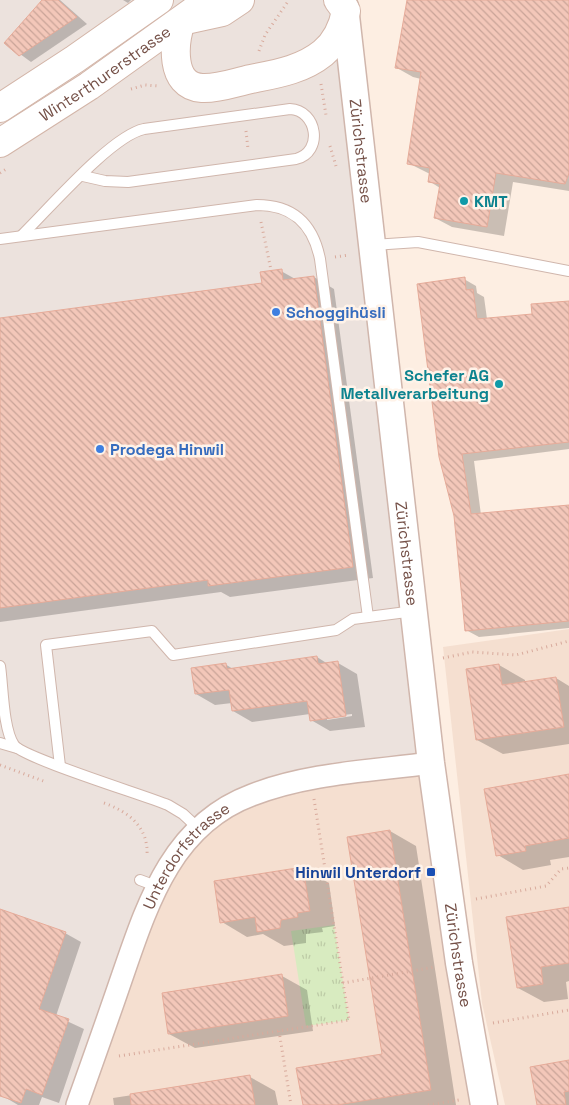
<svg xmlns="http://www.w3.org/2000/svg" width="569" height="1105" viewBox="0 0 569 1105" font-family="'Space Grotesk',sans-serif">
<defs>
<pattern id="park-tufts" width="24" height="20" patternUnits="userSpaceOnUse" patternTransform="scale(1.25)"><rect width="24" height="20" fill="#d8ebc0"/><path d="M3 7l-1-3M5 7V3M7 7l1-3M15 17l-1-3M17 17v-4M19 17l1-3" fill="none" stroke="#bdcba6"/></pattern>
<pattern id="building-back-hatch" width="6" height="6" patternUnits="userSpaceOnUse" patternTransform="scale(1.25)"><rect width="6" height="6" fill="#f3c7b9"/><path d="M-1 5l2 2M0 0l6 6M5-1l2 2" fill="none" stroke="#c9a498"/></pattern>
</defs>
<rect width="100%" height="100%" fill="#fdeee2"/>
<!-- residential -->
<g fill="#f5dfd0">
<polygon points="569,629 569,1105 505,1105 482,1003 443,647"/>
<polygon points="431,763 484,1105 77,1105 144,914 224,808"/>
</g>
<!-- industrial -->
<polygon fill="#ece2dd" points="0,0 344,0 431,763 289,783 183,843 77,1105 0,1105"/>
<!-- park -->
<polygon fill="url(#park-tufts)" points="334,925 349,1020 306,1026 291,931"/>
<!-- shadow -->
<g fill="#0003" fill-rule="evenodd">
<polygon points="44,0 60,0 87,24 31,62 5,43"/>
<polygon points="123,0 131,0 128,3"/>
<polygon points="408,0 569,0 569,191 513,182 504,236 452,227 435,218 440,188 429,181 430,174 408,163 421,79 413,77 397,68"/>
<polygon points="281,271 297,280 314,277 334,289 373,578 230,597 221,592 0,622 0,320 263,284"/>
<polygon points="464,279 476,286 477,293 484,297 487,319 534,315 569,302 569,449 474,461 481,515 569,506 569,628 479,637 466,630 455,516"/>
<path d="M317,657L328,664L338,663L357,674L365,727L330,731L311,720L310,714L252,722L233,711L232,703L215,705L196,694L225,664L233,669ZM352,714V716L327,720V717Z"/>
<polygon points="499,665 525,680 525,683 556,678 569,686 569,744 503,754 477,740"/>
<polygon points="569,775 569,857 550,860 551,865 523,870 498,855"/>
<polygon points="390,831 416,846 456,1105 304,1105 384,1055"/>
<polygon points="303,868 329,883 335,926 322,928 323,932 306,934 306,943 284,946 263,934 247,937 222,922"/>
<polygon points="569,908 569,981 566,982 568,999 544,1002 518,988"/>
<polygon points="0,910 65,933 81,942 56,1016 84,1029 59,1103 42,1097 39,1105 18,1105 3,1096 0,1091"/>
<polygon points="282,976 307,990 313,1031 195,1048 169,1034"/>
<polygon points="569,1061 569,1105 539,1105"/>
<polygon points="250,1077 275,1091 278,1105 114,1105 113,1098"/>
</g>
<!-- building -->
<g fill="url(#building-back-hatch)" stroke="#e6ab99">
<polygon points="42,0 58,0 77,17 19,56 4,43"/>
<polygon points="407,0 569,0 569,173 565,184 496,173 487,227 434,218 440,184 428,182 430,168 407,164 421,72 395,68"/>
<polygon points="282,269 283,280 314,276 353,567 208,586 208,580 0,608 0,318 262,283 260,272"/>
<polygon points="465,277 466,290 473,289 477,319 532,314 531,304 569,301 569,442 462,454 471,514 569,505 569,621 465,631 454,516 439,457 417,284"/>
<polygon points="317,656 318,664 338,661 346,716 310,721 307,701 232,711 229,690 195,694 191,668 226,663 227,669"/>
<polygon points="499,664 502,685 556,677 564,727 476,740 466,669"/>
<polygon points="569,774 569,838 525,846 526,851 496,856 484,789"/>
<polygon points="390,830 431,1090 337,1105 303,1105 296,1068 382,1054 347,837"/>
<polygon points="303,867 310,911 297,913 298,917 281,920 280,928 257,932 255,917 220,923 214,881"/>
<polygon points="569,907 569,963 541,967 543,984 517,988 506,917"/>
<polygon points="0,909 66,932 39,1009 69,1019 42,1095 26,1089 21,1103 0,1096"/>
<polygon points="282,974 288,1016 168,1034 162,993"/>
<polygon points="569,1060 569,1091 564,1092 566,1105 537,1105 530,1067"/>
<polygon points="250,1075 255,1105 131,1105 130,1094"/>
</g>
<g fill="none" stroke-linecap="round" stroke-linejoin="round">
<!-- service casing -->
<g stroke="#d0b6ac" stroke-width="12">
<g id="service">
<path d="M21,236C48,210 111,136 144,129L290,109C317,110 324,152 296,159L128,182L105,181L83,176"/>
<path d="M0,239L257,205C293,205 313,224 320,259L368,617"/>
<polyline points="373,245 418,242 569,271"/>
<path d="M0,666C3,686 3,729 14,745C23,758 144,795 168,805L183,814L198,828"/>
<polyline points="0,743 17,748"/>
<polyline points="60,766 46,645 152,631 173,655 336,630 353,619 414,611"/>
<polyline points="140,880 156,886"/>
</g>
</g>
<!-- minor casing -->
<g stroke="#d0b6ac" stroke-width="24">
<g id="minor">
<path id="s1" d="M77,1105C92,1063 107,1021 121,980C147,905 171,825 252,795C308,773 372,771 431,763"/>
</g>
</g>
<!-- tertiary casing -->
<g stroke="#d0b6ac" stroke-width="29">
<g id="tertiary">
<path id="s2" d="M345,7L431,763L459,963L484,1105"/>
</g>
</g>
<!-- secondary casing -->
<g stroke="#d3b5a8" stroke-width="30">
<g id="secondary">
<polyline points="190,19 222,12 240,0"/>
<path d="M181,22C174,42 169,86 202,88C218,89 236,82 251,79C276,74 302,70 323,53C336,42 343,27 346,11L338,0"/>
<polyline points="0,108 75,59 159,0"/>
<path id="s3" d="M0,143L89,86L209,0"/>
</g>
</g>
<!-- path -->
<g stroke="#d8aa9c" stroke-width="3" stroke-dasharray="1 4" stroke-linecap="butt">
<polyline points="259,51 265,35 289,0"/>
<polyline points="321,84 326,115"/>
<polyline points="131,89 145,85 159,86"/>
<polyline points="246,131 248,149"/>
<polyline points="330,146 336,166"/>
<polyline points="0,173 8,168"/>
<polyline points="261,222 271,270"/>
<polyline points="335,257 349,255"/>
<polyline points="443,658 472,652 516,655 569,641"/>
<polyline points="0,765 46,782"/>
<polyline points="314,799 343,983"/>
<path d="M104,803C129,812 149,827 147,857"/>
<polyline points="476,899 546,886 561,869 569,868"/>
<polyline points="493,1023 569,1010"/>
<polyline points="279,1031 291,1105"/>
<polyline points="119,1056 349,1020 343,983 435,967"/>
<polyline points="428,1105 459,1100"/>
</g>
<!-- service -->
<use href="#service" stroke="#fff" stroke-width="10"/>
<!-- minor -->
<use href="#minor" stroke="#fff" stroke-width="21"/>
<!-- tertiary -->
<use href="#tertiary" stroke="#fff" stroke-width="26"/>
<!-- secondary -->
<use href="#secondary" stroke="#fff" stroke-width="28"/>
</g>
<!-- markers -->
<g fill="#0f9aa8" stroke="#fff3e9" stroke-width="2">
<circle cx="464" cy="201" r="5"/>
<circle cx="499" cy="384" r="5"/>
</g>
<g fill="#3f7fe0" stroke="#fff3e9" stroke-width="2">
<circle cx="276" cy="312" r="5"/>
<circle cx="100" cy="449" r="5"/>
</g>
<rect fill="#1a4fb4" stroke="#fff3e9" stroke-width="2" x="426" y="867" width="10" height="10" rx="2.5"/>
<g text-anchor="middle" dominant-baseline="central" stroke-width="5" stroke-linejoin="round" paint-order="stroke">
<!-- street labels -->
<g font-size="16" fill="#755148" stroke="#fff3e9">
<text stroke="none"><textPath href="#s3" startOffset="126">Winterthurerstrasse</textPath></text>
<text stroke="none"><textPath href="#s2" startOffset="145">Zürichstrasse</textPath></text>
<text stroke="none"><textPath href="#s2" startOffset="550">Zürichstrasse</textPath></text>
<text stroke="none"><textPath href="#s1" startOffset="275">Unterdorfstrasse</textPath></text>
<text stroke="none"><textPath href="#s2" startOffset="955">Zürichstrasse</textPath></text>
</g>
<!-- culture labels -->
<g font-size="16" font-weight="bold" fill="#0d838f" stroke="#fff3e9" text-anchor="start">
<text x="474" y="201">KMT</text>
<text x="489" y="375" text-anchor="end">Schefer AG<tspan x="489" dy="18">Metallverarbeitung</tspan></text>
</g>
<!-- shop labels -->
<g font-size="16" font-weight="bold" fill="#366cbe" stroke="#fff3e9" text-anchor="start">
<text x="286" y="312">Schoggihüsli</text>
<text x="110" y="449">Prodega Hinwil</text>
</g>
<!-- transit labels -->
<g font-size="16" font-weight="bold" fill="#164399" stroke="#fff3e9" text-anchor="end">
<text x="421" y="872">Hinwil Unterdorf</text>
</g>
</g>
</svg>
